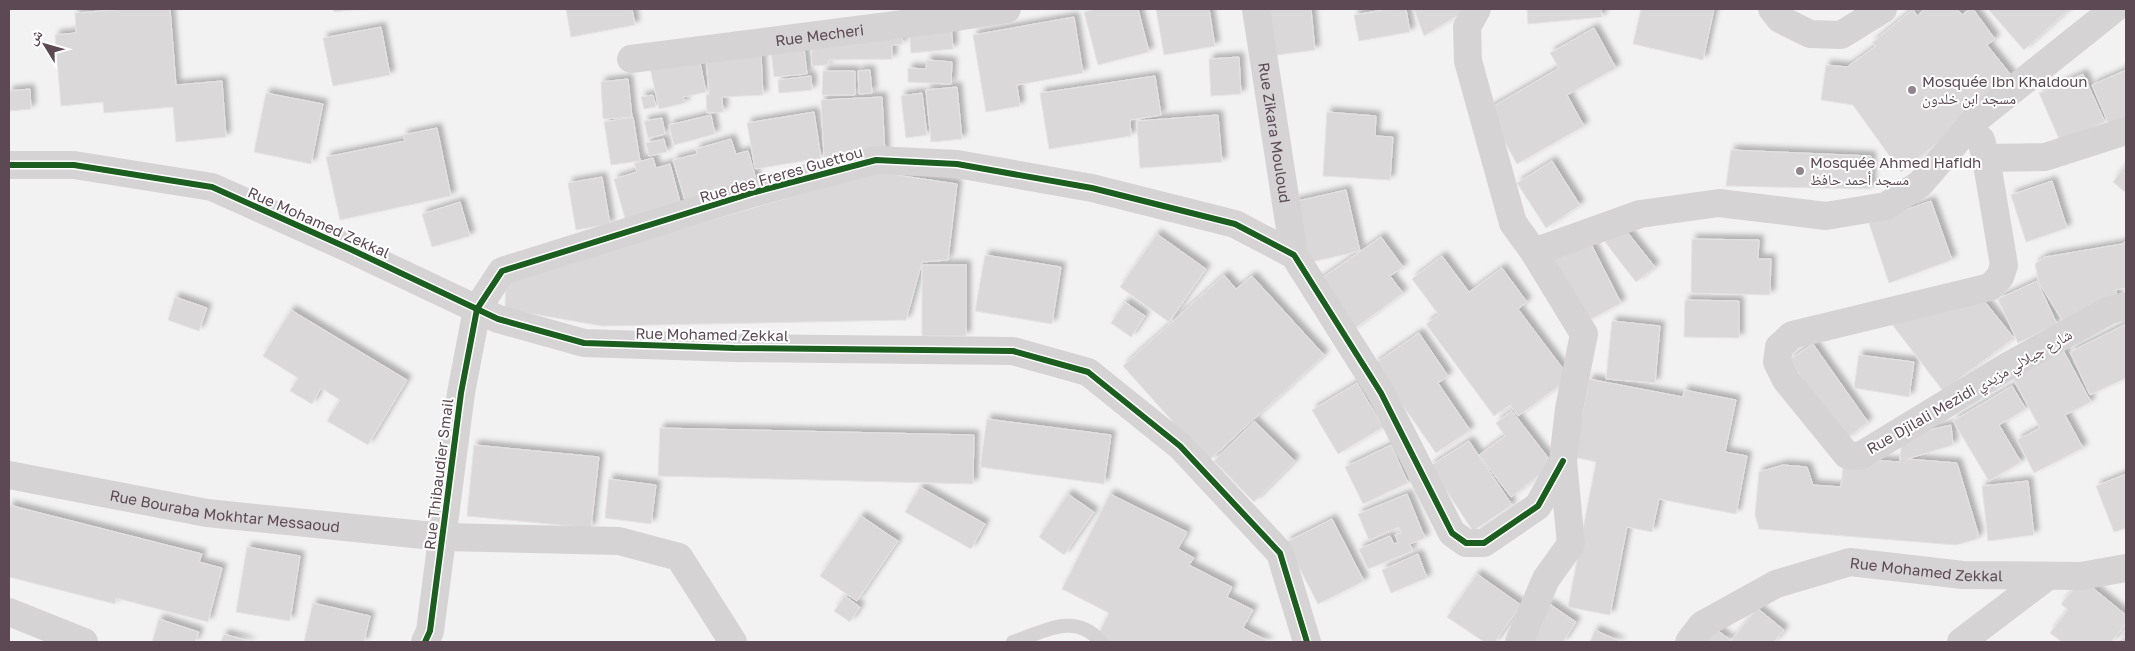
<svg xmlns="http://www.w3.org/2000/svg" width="2135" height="651" viewBox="0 0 2135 651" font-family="'Golos Text','Noto Naskh Arabic',sans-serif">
<defs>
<filter id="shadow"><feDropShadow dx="4.5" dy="-4.5" stdDeviation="2.5" flood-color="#0004"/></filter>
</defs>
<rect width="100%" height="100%" fill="#f2f2f2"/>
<!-- building -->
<g fill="#dad8d9" stroke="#e5e3e4" filter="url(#shadow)">
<polygon points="127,9 170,9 176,85 222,81 226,137 176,142 173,107 104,113 103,102 61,106 55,35 76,33 75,13"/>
<polygon points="334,9 359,9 334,12"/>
<polygon points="566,9 632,9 635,25 571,37"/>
<polygon points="1097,9 1138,9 1149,52 1098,65 1084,12"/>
<polygon points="1156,9 1209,9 1215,46 1164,55"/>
<polygon points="1264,9 1311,9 1315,50 1269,56"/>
<polygon points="1389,9 1406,9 1410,32 1359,41 1354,15"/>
<polygon points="1414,9 1468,9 1424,36"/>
<polygon points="1527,9 1601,9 1602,17 1528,24"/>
<polygon points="1641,9 1714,9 1703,60 1633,44"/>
<polygon points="1913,9 1917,16 1925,9 1957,9 1962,15 1970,9 1973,9 1995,39 1987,45 2015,80 1901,172 1853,105 1821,100 1826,65 1847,67 1876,46 1872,43"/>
<polygon points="1988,9 2069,9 2024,50"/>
<polygon points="1074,17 1083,73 1017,85 1020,106 986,112 973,35"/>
<polygon points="951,24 953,49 911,53 909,28"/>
<polygon points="381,27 390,75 333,86 323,38"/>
<polygon points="1594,28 1616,68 1567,95 1584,126 1517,164 1487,110 1559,68 1550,53"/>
<polygon points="901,29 903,44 892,45 892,59 829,60 828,65 812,66 811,46"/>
<polygon points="804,47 807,74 774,77 771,51"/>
<polygon points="761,53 763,95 722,97 723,112 707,113 706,95 709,95 706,57"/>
<polygon points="699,57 706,92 683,97 685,103 659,109 650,68"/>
<polygon points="1239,57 1241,94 1211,96 1209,59"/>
<polygon points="927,60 952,62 951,84 908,82 908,68 926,69"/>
<polygon points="870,70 872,93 859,94 858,71"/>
<polygon points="2126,70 2126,125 2112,132 2092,85"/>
<polygon points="823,71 855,71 855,95 822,95"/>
<polygon points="2083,74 2105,122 2060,141 2039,93"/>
<polygon points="811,76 812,90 779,93 778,80"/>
<polygon points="1155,76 1161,115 1130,120 1131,136 1049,149 1040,93"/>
<polygon points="628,79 632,117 603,119 601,82"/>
<polygon points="957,87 962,139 931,142 926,90"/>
<polygon points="30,89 31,109 9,111 9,91"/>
<polygon points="266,93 323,104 311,164 254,152"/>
<polygon points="922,93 927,135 906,138 901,96"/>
<polygon points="653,95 656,107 644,109 641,97"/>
<polygon points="882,97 885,153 824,157 821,100"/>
<polygon points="814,112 821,158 755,169 747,123"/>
<polygon points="1327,112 1376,116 1375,136 1393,137 1390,180 1323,176"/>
<polygon points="711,115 715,134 674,145 669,125"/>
<polygon points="1218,115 1222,162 1140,168 1137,121"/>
<polygon points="633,117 640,161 611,165 604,122"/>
<polygon points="662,118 665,134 648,138 644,121"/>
<polygon points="437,128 451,196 340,220 326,157 405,141 403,135"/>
<polygon points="664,139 667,152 649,156 646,143"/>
<polygon points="731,139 736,154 748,151 758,186 687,207 673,160 697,154 696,149"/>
<polygon points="1731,150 1871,156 1871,189 1726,186"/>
<polygon points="653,158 656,168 670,164 683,213 628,229 614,179 637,172 634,163"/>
<polygon points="1552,161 1580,205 1546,228 1517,183"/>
<polygon points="2126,165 2126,193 2113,182"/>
<polygon points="876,172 957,184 948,260 922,262 906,320 602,326 505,309 506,280"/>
<polygon points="602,177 610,224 576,230 568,183"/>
<polygon points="2052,181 2067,228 2026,242 2011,195"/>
<polygon points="1346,190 1360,251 1307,263 1293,202"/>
<polygon points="1931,201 1952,260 1889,283 1869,223"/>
<polygon points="460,202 470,236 432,247 422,214"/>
<polygon points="1624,228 1655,267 1636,282 1605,242"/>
<polygon points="1157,234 1206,269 1169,322 1120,287"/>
<polygon points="1587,236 1621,303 1586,322 1552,254"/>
<polygon points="1381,237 1403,267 1390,276 1403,293 1351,331 1316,282"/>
<polygon points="1692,239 1759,240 1758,259 1771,259 1770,295 1691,293"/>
<polygon points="2126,241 2126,288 2116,290 2118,303 2064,323 2039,283 2035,264 2045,257 2122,244"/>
<polygon points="985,255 1061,267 1052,324 975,311"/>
<polygon points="1442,256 1469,292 1502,268 1527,302 1518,309 1570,378 1518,416 1510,405 1494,416 1426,324 1439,315 1412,279"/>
<rect x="922" y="265" width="44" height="71"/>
<polygon points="1224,275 1236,289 1252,276 1324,355 1208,461 1123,366"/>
<polygon points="2037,281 2057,324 2018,343 1998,299"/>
<polygon points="175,297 207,308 199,331 168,320"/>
<polygon points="1981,297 2014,338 1943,391 1888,319"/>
<polygon points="1685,300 1739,301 1739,338 1684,337"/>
<polygon points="1125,302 1145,316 1131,337 1111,323"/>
<polygon points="291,310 407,380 368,445 327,421 340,400 321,388 312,404 290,391 298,378 263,356"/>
<polygon points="1612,321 1660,326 1655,383 1606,379"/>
<polygon points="2126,324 2126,378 2090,395 2070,352"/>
<polygon points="1419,333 1448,376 1438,383 1470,430 1436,453 1374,364"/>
<polygon points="1813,344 1868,422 1846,439 1789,360"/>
<polygon points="2063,350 2091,402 2065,415 2083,448 2034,473 2017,440 2040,428 2012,377"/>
<polygon points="1859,355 1914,362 1909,397 1854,388"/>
<polygon points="1589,379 1683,397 1684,390 1736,400 1725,452 1747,456 1736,514 1659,499 1652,532 1627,527 1610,615 1568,607 1596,462 1574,457"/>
<polygon points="1357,383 1383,427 1338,454 1312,410"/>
<polygon points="2012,386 2026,409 1999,425 2021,462 1989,481 1953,421"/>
<polygon points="1512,411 1553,464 1511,497 1479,455 1505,436 1496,423"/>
<polygon points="987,419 1111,435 1104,484 980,467"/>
<polygon points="1254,421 1295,461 1254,502 1214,461"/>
<polygon points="1951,425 1953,445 1907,459 1957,463 1978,533 1977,539 1956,545 1759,529 1755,515 1759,472 1783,465 1807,467 1813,485 1841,487 1843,468 1869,460 1900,462 1902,436"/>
<polygon points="660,428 974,435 973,484 658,476"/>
<polygon points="1469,441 1512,505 1473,531 1430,466"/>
<polygon points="474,445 599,457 591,528 467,516"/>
<polygon points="1391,445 1408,483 1363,504 1345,467"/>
<polygon points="2126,474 2126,528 2114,532 2096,486"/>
<polygon points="609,479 656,485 651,524 605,518"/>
<polygon points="2028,481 2034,535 1988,541 1982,486"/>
<polygon points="920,487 985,524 971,549 905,512"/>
<polygon points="1068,494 1094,512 1064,555 1039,537"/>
<polygon points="1110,494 1187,532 1178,549 1194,558 1189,565 1232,587 1227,597 1253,610 1243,628 1269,642 1103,642 1096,639 1109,613 1062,589"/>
<polygon points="1407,494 1425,538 1410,544 1412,551 1368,569 1359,549 1390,536 1394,544 1398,542 1395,535 1401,533 1399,527 1369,540 1358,514"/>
<polygon points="9,505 202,554 199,562 222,568 208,622 116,598 115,604 9,577"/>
<polygon points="861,516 898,541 857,601 820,576"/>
<polygon points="1332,519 1364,581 1318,604 1286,542"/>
<polygon points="247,547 300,556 290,621 236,612"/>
<polygon points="1418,554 1427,578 1391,593 1382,570"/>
<polygon points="1477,574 1521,605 1495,642 1484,642 1447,617"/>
<polygon points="2082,579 2126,615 2126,624 2111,642 2062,642 2050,633 2068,610 2061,604"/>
<polygon points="845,596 860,607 850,622 834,611"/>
<polygon points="313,603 370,616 364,642 304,642"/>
<polygon points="1548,603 1576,622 1563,642 1526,642"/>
<polygon points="1757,608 1784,630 1774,642 1697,642 1711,625 1731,641"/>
<polygon points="159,619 199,632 195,642 152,642"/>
<polygon points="1595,630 1621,642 1590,642"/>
<polygon points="224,634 251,642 221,642"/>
<polygon points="2126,635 2126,642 2118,642"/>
</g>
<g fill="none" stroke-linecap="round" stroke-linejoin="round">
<!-- service -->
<path stroke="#d6d3d4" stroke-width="14" d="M1013,642C1044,632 1075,611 1101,642"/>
<!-- minor -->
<g stroke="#d6d3d4" stroke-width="28">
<path id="s1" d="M1256,9L1294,255"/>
<polyline points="1477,9 1467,27 1468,61 1513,223 1534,252 1584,334 1569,409 1563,461 1571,544 1546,579 1519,642"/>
<polyline points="1772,9 1780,19 1810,34 1841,35 1883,9"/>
<path id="s2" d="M631,59L957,17L1007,9"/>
<polyline points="1981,140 1986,158 2045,157 2126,131"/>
<polyline points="1986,158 2004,265 2000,277 1990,287 1792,335 1779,347 1777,362 1786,380 1847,455 1860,456 2008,366 2110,310 2126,306"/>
<polyline points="1534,252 1640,214 1719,203 1826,216 1886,206 1920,184 1975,120 2114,9"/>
<path id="s3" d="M9,475L207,513L443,537L619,541L679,557L733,642"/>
<polyline points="9,612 84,642"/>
<polyline points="425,642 430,631 461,393 477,309 502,271 755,192 876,160 957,164 1092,188 1235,224 1294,255 1381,393 1452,533 1466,543 1484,543 1538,506 1563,461"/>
<polyline points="1961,642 2048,576"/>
</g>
<!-- tertiary -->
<g stroke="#d6d3d4" stroke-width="28">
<polyline points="9,165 74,165 212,187 350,249 498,319 584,343 734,348 1013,351 1088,372 1180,446 1280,553 1307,642"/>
<path id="s4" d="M1689,642L1702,625L1776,584L1850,562L1963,575L2081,576L2126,568"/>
</g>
<!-- cycleway casing -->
<g stroke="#fff" stroke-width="9">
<g id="cycleway">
<polyline points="9,165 74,165 212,187 350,249 498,319 584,343 734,348 1013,351 1088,372 1180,446 1280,553 1307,642"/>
<polyline points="425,642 430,631 461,393 477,309 502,271 755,192 876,160 957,164 1092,188 1235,224 1294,255 1381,393 1452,533 1466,543 1484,543 1538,506 1563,461"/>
</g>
</g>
<!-- cycleway -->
<use href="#cycleway" stroke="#1b5e20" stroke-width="6"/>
</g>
<!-- markers -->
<g fill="#91848b" stroke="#fff" stroke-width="2">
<circle cx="1912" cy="90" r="5"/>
<circle cx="1800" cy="171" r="5"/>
</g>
<g text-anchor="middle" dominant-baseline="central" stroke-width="4" stroke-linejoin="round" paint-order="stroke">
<!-- street labels -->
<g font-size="15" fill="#5d4954" stroke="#fff">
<text stroke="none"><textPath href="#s2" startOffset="190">Rue Mecheri</textPath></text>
<text stroke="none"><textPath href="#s1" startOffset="125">Rue Zikara Mouloud</textPath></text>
<text transform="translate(781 174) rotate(-16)">Rue des Freres Guettou</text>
<text transform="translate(319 222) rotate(24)">Rue Mohamed Zekkal</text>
<text transform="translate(712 334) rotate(1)">Rue Mohamed Zekkal</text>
<text transform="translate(1969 391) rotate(-30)">Rue Djilali Mezidi شارع جيلالي مزيدي</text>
<text transform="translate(438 474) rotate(-83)">Rue Thibaudier Smail</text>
<text stroke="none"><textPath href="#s3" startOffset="219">Rue Bouraba Mokhtar Messaoud</textPath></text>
<text stroke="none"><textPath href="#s4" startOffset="260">Rue Mohamed Zekkal</textPath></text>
</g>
<!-- poi labels -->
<g font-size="15" fill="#5d4954" stroke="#fff" text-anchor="start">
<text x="1922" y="81">Mosquée Ibn Khaldoun<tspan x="1922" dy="17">مسجد ابن خلدون</tspan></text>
<text x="1810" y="162">Mosquée Ahmed Hafidh<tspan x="1810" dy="17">مسجد أحمد حافظ</tspan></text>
</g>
</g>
<!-- border -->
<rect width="2135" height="651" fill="none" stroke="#5d4954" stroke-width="20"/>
<!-- north arrow -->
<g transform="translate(45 45) rotate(307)" stroke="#ffffff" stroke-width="4" paint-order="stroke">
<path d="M0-4L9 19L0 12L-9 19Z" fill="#5d4954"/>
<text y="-8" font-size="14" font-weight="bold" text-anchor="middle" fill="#5d4954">ش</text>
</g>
</svg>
